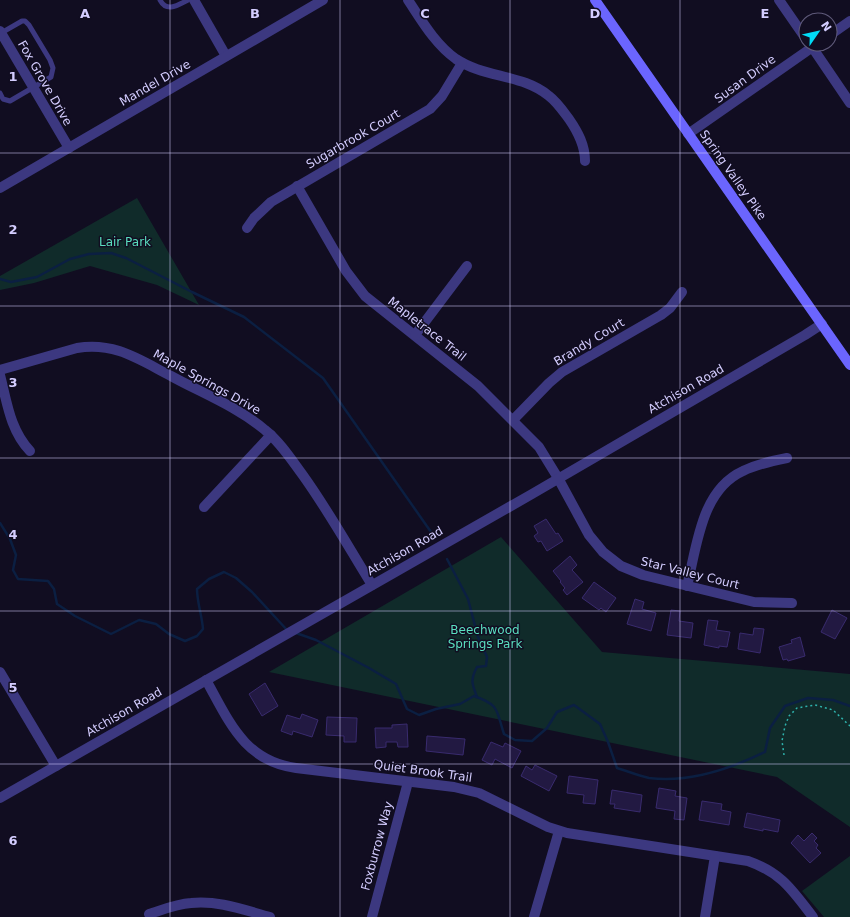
<svg xmlns="http://www.w3.org/2000/svg" width="850" height="917" viewBox="0 0 850 917" font-family="'DejaVu Sans',sans-serif">
<rect width="100%" height="100%" fill="#110d21"/>
<!-- green -->
<g fill="#102b2a">
<polygon points="137,198 199,305 157,285 90,266 34,283 0,290 0,276"/>
<polygon points="501,537 602,652 850,674 850,827 777,777 269,672"/>
<polygon points="850,856 850,917 824,917 802,891"/>
</g>
<g fill="none" stroke-linecap="round" stroke-linejoin="round">
<!-- stream -->
<g stroke="#0b1f42" stroke-width="2.5">
<polyline points="0,279 11,282 37,277 70,259 89,254 111,253 126,258 192,292 244,317 323,378 431,532"/>
<path d="M0,523L10,539L16,555L13,570L18,579L48,581L54,589L57,604L75,616L111,634L139,620L156,624L169,634L185,641L197,636L203,629C202,616 197,602 197,589L209,579L224,572L236,578L252,592L287,630"/>
<path d="M447,559L468,599L478,637L487,657L486,666L477,667C470,680 472,684 477,697"/>
<path d="M296,633L316,640L369,668L396,684L407,709L419,715L436,709L460,704L474,696C500,705 496,710 504,734L515,740L532,741L547,728L557,712L574,705L600,724L608,742L617,768C627,771 639,776 649,778C688,783 730,769 765,752L770,728L785,706L808,698L833,700L850,706"/>
</g>
</g>
<!-- building -->
<g fill="#221942" stroke="#392b6e">
<polygon points="546,519 556,534 558,533 563,541 547,551 541,541 538,542 534,536 538,533 534,526"/>
<polygon points="570,556 577,565 572,570 583,582 567,595 563,590 565,588 560,582 561,581 553,571"/>
<polygon points="594,582 616,598 606,612 601,608 599,610 582,598"/>
<polygon points="635,599 644,602 642,609 656,613 651,631 627,624"/>
<polygon points="671,610 680,611 679,621 693,623 691,638 667,635"/>
<polygon points="832,610 847,618 835,639 821,632"/>
<polygon points="708,620 718,621 716,630 730,632 727,647 719,646 719,648 704,645"/>
<polygon points="754,628 764,629 760,653 738,649 740,633 753,635"/>
<polygon points="800,637 805,656 788,661 787,659 783,660 779,647 792,643 791,640"/>
<polygon points="265,683 278,706 262,716 249,694"/>
<polygon points="302,714 318,720 312,737 293,731 292,735 281,731 287,715 300,719"/>
<polygon points="327,717 357,718 356,742 344,742 344,736 326,735"/>
<polygon points="407,724 408,747 398,747 397,742 386,742 386,747 376,748 375,728 392,728 392,725"/>
<polygon points="427,736 465,739 463,755 426,751"/>
<polygon points="491,742 503,747 505,743 521,751 512,768 495,759 492,765 482,760"/>
<polygon points="535,765 557,776 549,791 521,776 526,766 532,770"/>
<polygon points="569,776 598,780 595,804 583,803 584,795 567,793"/>
<polygon points="659,788 676,791 675,796 687,798 684,820 674,819 675,811 656,808"/>
<polygon points="612,790 642,795 640,812 614,808 615,804 610,804"/>
<polygon points="702,801 722,804 721,810 731,812 729,825 699,820"/>
<polygon points="747,813 780,820 778,832 763,829 763,831 744,827"/>
<polygon points="812,833 817,838 814,841 818,845 816,848 821,853 810,863 791,843 798,835 804,841"/>
</g>
<g fill="none" stroke-linecap="round" stroke-linejoin="round">
<!-- path -->
<polyline stroke="#2eb2ac" stroke-width="1.5" stroke-dasharray="2 3" stroke-linecap="butt" points="784,755 782,741 785,726 789,716 797,708 815,705 833,710 850,726"/>
<!-- lane -->
<g stroke="#3c3880" stroke-width="5">
<path d="M160,0C167,13 178,5 188,0"/>
<polyline points="0,93 3,99 10,101 51,77 53,68 50,60 29,25 25,21 22,21 1,33"/>
</g>
<!-- street -->
<g stroke="#3c3880" stroke-width="10">
<polyline points="194,0 226,56"/>
<path d="M408,0C422,21 435,44 456,59C484,78 523,74 549,96C557,102 563,111 569,119C578,132 585,145 585,161"/>
<polyline points="779,0 806,39"/>
<polyline points="0,31 69,148"/>
<polyline points="830,35 850,21"/>
<polyline points="810,44 850,103"/>
<polyline points="688,134 817,44"/>
<polyline points="297,186 346,271 365,296 478,386 539,447 558,478 589,535 603,552 621,566 643,575 754,602 792,603"/>
<polyline points="0,188 323,0"/>
<polyline points="247,228 254,218 271,202 430,109 442,96 462,63"/>
<polyline points="415,335 467,266"/>
<path d="M0,370L77,348C115,342 138,359 171,376C202,393 238,407 265,430C280,442 291,459 302,474C328,510 349,548 372,585"/>
<path d="M0,375C7,402 10,430 30,451"/>
<polyline points="513,420 549,383 562,372 661,315 670,308 682,292"/>
<polyline points="204,507 271,435"/>
<path d="M687,586C697,546 701,490 743,471C757,464 772,461 787,458"/>
<polyline points="0,672 56,766"/>
<path d="M206,680C229,721 244,761 296,768L454,787L479,793L548,827L567,833L748,861C782,873 792,890 813,917"/>
<polyline points="0,798 532,494 805,335 822,324"/>
<path d="M149,914C162,910 176,904 191,903C218,900 244,910 270,917"/>
<polyline points="372,917 408,782"/>
<polyline points="534,917 559,831"/>
<polyline points="705,917 715,856"/>
</g>
<!-- secondary -->
<polyline stroke="#6b65fe" stroke-width="10" points="595,0 850,365"/>
</g>
<!-- grid -->
<path fill="none" stroke="#d4cdff" stroke-width="1" stroke-opacity="0.55" d="M170,0V917M340,0V917M510,0V917M680,0V917M0,153H850M0,306H850M0,458H850M0,611H850M0,764H850"/>
<g text-anchor="middle" dominant-baseline="central" stroke-width="3" stroke-linejoin="round" paint-order="stroke">
<!-- street labels -->
<g font-size="12" fill="#d4cdff" stroke="#110d21">
<text transform="translate(745 79) rotate(-36)">Susan Drive</text>
<text transform="translate(45 83) rotate(60)">Fox Grove Drive</text>
<text transform="translate(155 83) rotate(-30)">Mandel Drive</text>
<text transform="translate(353 139) rotate(-30)">Sugarbrook Court</text>
<text transform="translate(733 175) rotate(55)">Spring Valley Pike</text>
<text transform="translate(427 329) rotate(38)">Mapletrace Trail</text>
<text transform="translate(589 342) rotate(-31)">Brandy Court</text>
<text transform="translate(207 382) rotate(29)">Maple Springs Drive</text>
<text transform="translate(686 389) rotate(-30)">Atchison Road</text>
<text transform="translate(405 551) rotate(-30)">Atchison Road</text>
<text transform="translate(690 573) rotate(14)">Star Valley Court</text>
<text transform="translate(124 712) rotate(-30)">Atchison Road</text>
<text transform="translate(423 771) rotate(8)">Quiet Brook Trail</text>
<text transform="translate(377 846) rotate(-75)">Foxburrow Way</text>
</g>
<!-- park labels -->
<g font-size="12" fill="#5adebf" stroke="#110d21">
<text x="125" y="242">Lair Park</text>
<text x="485" y="630">Beechwood<tspan x="485" dy="14">Springs Park</tspan></text>
</g>
</g>
<g font-size="13" text-anchor="middle" font-weight="bold" fill="#d4cdff" stroke="#110d21" stroke-width="3" stroke-linejoin="round" paint-order="stroke">
<text x="85" y="18">A</text>
<text x="255" y="18">B</text>
<text x="425" y="18">C</text>
<text x="595" y="18">D</text>
<text x="765" y="18">E</text>
<text x="13" y="81">1</text>
<text x="13" y="234">2</text>
<text x="13" y="387">3</text>
<text x="13" y="539">4</text>
<text x="13" y="692">5</text>
<text x="13" y="845">6</text>
</g>
<!-- north arrow -->
<g transform="translate(818 32) rotate(56)"><circle r="19" fill="#110d21" stroke="#5f5a7a"/>
<path d="M0-3L7 15L0 10L-7 15Z" fill="#01dbf7"/>
<text y="-6" font-size="11" font-weight="bold" text-anchor="middle" fill="#d4cdff">N</text>
</g>
</svg>
